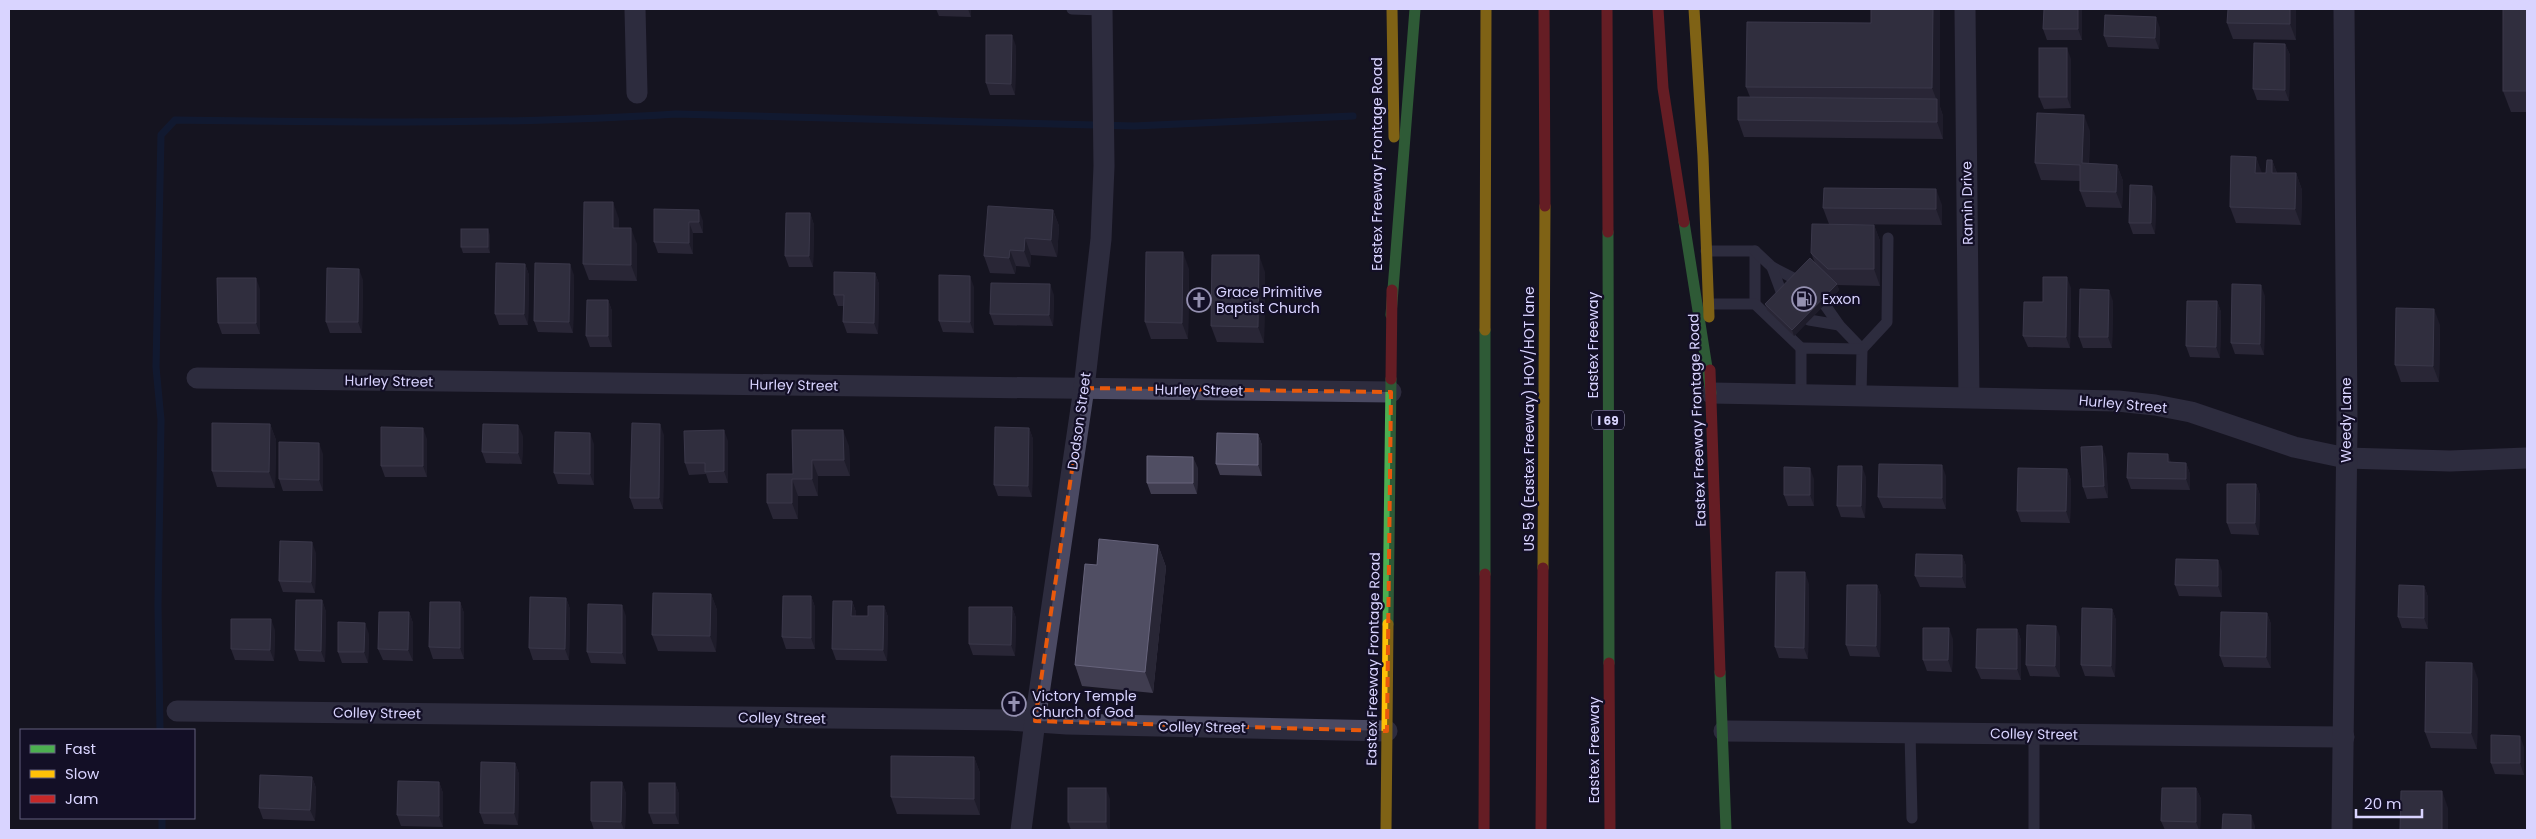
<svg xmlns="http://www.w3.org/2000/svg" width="2536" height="839" viewBox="0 0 2536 839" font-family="Poppins,sans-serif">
<rect width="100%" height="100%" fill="#161421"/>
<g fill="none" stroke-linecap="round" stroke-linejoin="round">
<!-- stream -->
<g stroke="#0d2144" stroke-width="7">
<path d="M160,730L158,605L161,420L156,367L161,135L175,120C342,122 509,125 676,114L1134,126L1353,116"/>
<polyline points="162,818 162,830"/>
</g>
<!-- lane -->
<g stroke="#4a4962" stroke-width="11">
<polyline points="1072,9 1102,10"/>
<polyline points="1706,251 1755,251 1755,304"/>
<polyline points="1755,251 1772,267 1797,280"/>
<polyline points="1772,267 1782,294"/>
<polyline points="1708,304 1755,304 1801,348"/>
<polyline points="1825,305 1839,325 1862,349 1887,322 1888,238"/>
<polyline points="1809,320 1839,325"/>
<polyline points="1801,395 1801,348 1862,349 1861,395"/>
<polyline points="1910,732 1912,818"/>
<polyline points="2034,734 2034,830"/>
</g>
<!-- street -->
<g stroke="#4a4962" stroke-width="21">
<polyline points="635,9 637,93"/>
<polyline points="1965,9 1969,397"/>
<polyline points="197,378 1391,392"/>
<polyline points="1711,393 2118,401 2155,405 2191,412 2294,447 2346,458 2450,461 2527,458"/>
<polyline points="177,711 1009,720 1067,724 1387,731"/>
<polyline points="1724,731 2344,737"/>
<polyline points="1021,830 1035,721 1084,388 1101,239 1104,166 1102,9"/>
<polyline points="2342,830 2347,425 2344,9"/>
</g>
<!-- fast -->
<g stroke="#4caf50" stroke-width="11">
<polyline points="1684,222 1711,393"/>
<polyline points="1608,232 1609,663"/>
<polyline points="1391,315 1415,9"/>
<polyline points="1485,574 1485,330"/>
<polyline points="1388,624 1391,379"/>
<polyline points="1720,672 1726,830"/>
</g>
<!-- slow -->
<g stroke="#ffc107" stroke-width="11">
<polyline points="1392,9 1394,137"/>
<polyline points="1694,9 1703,156 1709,317"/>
<polyline points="1485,330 1486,9"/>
<polyline points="1543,568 1545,206"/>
<polyline points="1386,830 1388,624"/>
</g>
<!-- jam -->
<g stroke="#c62828" stroke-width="11">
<polyline points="1544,9 1545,206"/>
<polyline points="1607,9 1608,232"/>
<polyline points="1658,9 1663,88 1684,222"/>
<polyline points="1710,370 1720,672"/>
<polyline points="1391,379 1392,290"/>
<polyline points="1609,663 1610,830"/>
<polyline points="1484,830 1485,574"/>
<polyline points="1541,830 1543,568"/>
</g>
</g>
<!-- wall -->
<g fill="#403d50">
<polygon points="936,9 971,9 971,17 939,16"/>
<polygon points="1940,9 1940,107 1943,116 1943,139 1744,137 1738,120 1750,97 1746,87 1871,23"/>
<polygon points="2044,9 2082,9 2082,40 2047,40 2043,29"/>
<polygon points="2296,9 2296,40 2233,39 2227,23"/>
<polygon points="2527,9 2527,112 2511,112 2503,91"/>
<polygon points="2160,28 2159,49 2108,47 2104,36"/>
<polygon points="2285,44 2290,55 2289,101 2257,100 2253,89"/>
<polygon points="1016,46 1015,95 990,95 986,83"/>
<polygon points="2071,59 2071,108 2044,109 2039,97"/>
<polygon points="2090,131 2089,164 2117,165 2123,181 2122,208 2086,207 2080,191 2080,181 2041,180 2035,163"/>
<polygon points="2256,157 2261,173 2266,173 2272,160 2277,173 2296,173 2302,190 2301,225 2236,223 2230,207"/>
<polygon points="2156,197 2155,234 2133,234 2129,223"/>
<polygon points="1942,205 1942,225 1829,224 1823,208"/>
<polygon points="654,209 703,221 703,233 693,233 693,254 658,253 654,242"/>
<polygon points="1053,210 1059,226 1057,257 1031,255 1030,267 1016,266 1015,274 990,273 984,256"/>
<polygon points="810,213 814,225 813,267 789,267 785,256"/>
<polygon points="619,219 619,228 637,244 637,281 589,280 583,264"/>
<polygon points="1874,225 1880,241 1880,286 1837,285 1839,290 1794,336 1767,310 1765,304 1815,263 1811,253"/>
<polygon points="490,235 490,253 463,253 461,247"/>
<polygon points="525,264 529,275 528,325 499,325 495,314"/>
<polygon points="1189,269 1188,339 1151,339 1145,322"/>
<polygon points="1265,272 1264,343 1217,342 1211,326"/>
<polygon points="875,273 879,284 878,334 847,333 843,322 844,306 838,306 834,295"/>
<polygon points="574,275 573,333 538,332 534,321"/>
<polygon points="363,280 362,333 330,333 326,322"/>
<polygon points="974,287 974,333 943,332 939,321"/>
<polygon points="2071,288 2070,348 2028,347 2023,336 2043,302"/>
<polygon points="260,289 260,334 222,334 218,323"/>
<polygon points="1054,295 1053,326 994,325 990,314"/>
<polygon points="2265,296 2264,355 2235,354 2231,343"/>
<polygon points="608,300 612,311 612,347 590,347 586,336"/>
<polygon points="2113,301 2112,348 2083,348 2079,337"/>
<polygon points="2217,301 2221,312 2220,358 2190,357 2186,346"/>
<polygon points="2440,325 2439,382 2401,382 2395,365"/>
<polygon points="270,424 276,440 275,488 217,487 212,471"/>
<polygon points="1029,428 1033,439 1032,497 998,496 994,485"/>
<polygon points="792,430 849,446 850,476 818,476 818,496 798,496 798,519 773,519 767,503 793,474"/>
<polygon points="1258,434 1262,445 1262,476 1220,475 1216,464"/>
<polygon points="664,435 663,509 634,509 630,498"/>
<polygon points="523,436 522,464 486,463 482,452"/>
<polygon points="427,439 427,477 385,477 381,466"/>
<polygon points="728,441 728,483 709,483 706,474 689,475 685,463"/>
<polygon points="594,444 594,485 558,484 554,473"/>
<polygon points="323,454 323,491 283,491 279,479"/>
<polygon points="2106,458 2108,498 2087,499 2083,487"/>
<polygon points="2186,463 2190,474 2190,490 2131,489 2127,478"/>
<polygon points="1198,468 1197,494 1151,494 1147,483"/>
<polygon points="2067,469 2071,480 2070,523 2021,522 2017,511"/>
<polygon points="1946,476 1946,509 1883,508 1878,497"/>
<polygon points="1866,477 1865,518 1841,517 1837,506"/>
<polygon points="1814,479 1814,506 1788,506 1784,495"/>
<polygon points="2256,484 2260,495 2259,535 2231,534 2227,523"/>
<polygon points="1158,545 1166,567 1153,693 1082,686 1075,665"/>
<polygon points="316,553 315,593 283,592 279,581"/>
<polygon points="1962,555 1966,566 1966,588 1920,587 1915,576"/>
<polygon points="2222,571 2222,597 2179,596 2175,585"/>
<polygon points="1809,584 1808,659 1779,658 1775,647"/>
<polygon points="1877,585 1881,596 1880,657 1850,656 1846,645"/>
<polygon points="2424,586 2428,597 2428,629 2402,628 2398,617"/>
<polygon points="711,594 717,610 716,652 658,651 652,635"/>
<polygon points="811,596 815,607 815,649 786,649 782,637"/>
<polygon points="566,598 570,609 569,660 533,660 529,648"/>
<polygon points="322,600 326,612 325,662 299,661 295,650"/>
<polygon points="852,601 856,612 856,616 868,616 884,606 888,617 887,661 836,660 832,649"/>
<polygon points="460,602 464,613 464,659 433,659 429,647"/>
<polygon points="1012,607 1016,618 1015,656 973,655 969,644"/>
<polygon points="2112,609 2116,620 2115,677 2085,676 2081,665"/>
<polygon points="409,612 413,623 413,661 383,660 378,649"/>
<polygon points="2267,613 2271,624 2271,668 2224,667 2220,656"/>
<polygon points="626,616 626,664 591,663 587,652"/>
<polygon points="2017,629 2021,640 2021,680 1981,679 1976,668"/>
<polygon points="275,630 274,661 235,660 231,649"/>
<polygon points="369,634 368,663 342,663 338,652"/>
<polygon points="2060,637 2060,677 2030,676 2026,665"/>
<polygon points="1953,639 1952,672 1927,671 1923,660"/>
<polygon points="2478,679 2477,749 2431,748 2425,732"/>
<polygon points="2524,747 2524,775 2495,774 2491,763"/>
<polygon points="974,757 980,773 980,815 897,814 891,797"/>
<polygon points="515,763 519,774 518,825 484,824 480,813"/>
<polygon points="312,777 316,788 315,821 263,819 259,808"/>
<polygon points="439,782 443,793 443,827 401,826 397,815"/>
<polygon points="622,782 626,794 625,830 594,830 591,821"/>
<polygon points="675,783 679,794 679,824 653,824 649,813"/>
<polygon points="2196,788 2201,799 2200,830 2165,830 2161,821"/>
<polygon points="1110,799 1110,830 1071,830 1068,822"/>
</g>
<!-- shaded-wall -->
<g fill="#282635">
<polygon points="968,9 971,9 971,17"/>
<polygon points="1933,9 1940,9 1940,107 1943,116 1943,139 1937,122 1937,101 1932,88"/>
<polygon points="2078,9 2082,9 2082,40 2078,29"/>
<polygon points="2290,9 2296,9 2296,40 2290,24"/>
<polygon points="2156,17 2160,28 2159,49 2155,38"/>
<polygon points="1012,35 1016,46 1015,95 1011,84"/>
<polygon points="2285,44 2290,55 2289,101 2285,90"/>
<polygon points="2067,48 2071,59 2071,108 2067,97"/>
<polygon points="2084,115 2090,131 2088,180 2082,163"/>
<polygon points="2256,157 2262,173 2255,173"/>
<polygon points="2272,160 2278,176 2272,173"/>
<polygon points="2117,165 2123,181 2122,208 2116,192"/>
<polygon points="2296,173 2302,190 2301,225 2295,209"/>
<polygon points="2152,186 2156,197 2155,234 2151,223"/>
<polygon points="1936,189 1942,205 1942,225 1936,209"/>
<polygon points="613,202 619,219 619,244 613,228"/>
<polygon points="699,210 703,221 703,233 699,222"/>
<polygon points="1053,210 1059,226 1057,257 1051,240"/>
<polygon points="810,213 814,225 813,267 809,256"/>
<polygon points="689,222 693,233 693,254 689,243"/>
<polygon points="1874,225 1880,241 1880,286 1874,269"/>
<polygon points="631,228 637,244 637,281 631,265"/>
<polygon points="488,229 490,235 490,253 488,247"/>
<polygon points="1025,238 1031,255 1030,267 1024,251"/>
<polygon points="1010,250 1016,266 1015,274 1009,258"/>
<polygon points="1183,252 1189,269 1188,339 1182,323"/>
<polygon points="1259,255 1265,272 1264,343 1258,327"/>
<polygon points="525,264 529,275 528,325 524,314"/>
<polygon points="570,264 574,275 573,333 569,322"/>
<polygon points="359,269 363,280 362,333 358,322"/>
<polygon points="875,273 879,284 878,334 874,323"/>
<polygon points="970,276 974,287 974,333 970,322"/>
<polygon points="2067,277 2071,288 2070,348 2066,337"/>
<polygon points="256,278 260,289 260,334 256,323"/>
<polygon points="1050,284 1054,295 1053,326 1049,315"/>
<polygon points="1837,284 1839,290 1794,336 1792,330"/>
<polygon points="2261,285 2265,296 2264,355 2260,344"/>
<polygon points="2109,290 2113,301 2112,348 2108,337"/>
<polygon points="608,300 612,311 612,347 608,336"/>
<polygon points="2217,301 2221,312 2220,358 2216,347"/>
<polygon points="2434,309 2440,325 2439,382 2433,366"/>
<polygon points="270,424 276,440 275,488 269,472"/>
<polygon points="660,424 664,435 663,509 659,498"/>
<polygon points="518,425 523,436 522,464 518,453"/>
<polygon points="423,428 427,439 427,477 423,466"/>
<polygon points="1029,428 1033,439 1032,497 1028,486"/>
<polygon points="724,430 728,441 728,483 724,471"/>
<polygon points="843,430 849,446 850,476 844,460"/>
<polygon points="590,433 594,444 594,485 590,474"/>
<polygon points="1258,434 1262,445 1262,476 1258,465"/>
<polygon points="319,443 323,454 323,491 319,480"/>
<polygon points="2102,446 2106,458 2108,498 2104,486"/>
<polygon points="2168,454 2172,465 2168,462"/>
<polygon points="1193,457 1198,468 1197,494 1193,483"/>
<polygon points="812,460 818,476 818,496 812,479"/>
<polygon points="2186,463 2190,474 2190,490 2186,479"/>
<polygon points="1942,465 1946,476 1946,509 1942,498"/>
<polygon points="1862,466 1866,477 1865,518 1861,506"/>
<polygon points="1810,468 1814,479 1814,506 1810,495"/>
<polygon points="2067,469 2071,480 2070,523 2066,511"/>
<polygon points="792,479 798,496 798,519 792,503"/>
<polygon points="2256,484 2260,495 2259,535 2255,523"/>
<polygon points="312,542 316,553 315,593 311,582"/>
<polygon points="1158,545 1166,567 1153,693 1145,672"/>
<polygon points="1962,555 1966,566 1966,588 1962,577"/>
<polygon points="2218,560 2222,571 2222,597 2218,586"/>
<polygon points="1805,572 1809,584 1808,659 1804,648"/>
<polygon points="1877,585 1881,596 1880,657 1876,646"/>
<polygon points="2424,586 2428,597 2428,629 2424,618"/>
<polygon points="711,594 717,610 716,652 710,636"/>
<polygon points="811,596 815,607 815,649 811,638"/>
<polygon points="566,598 570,609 569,660 565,649"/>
<polygon points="322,600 326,612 325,662 321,651"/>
<polygon points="852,601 856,612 855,627 851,616"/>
<polygon points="460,602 464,613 464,659 460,648"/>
<polygon points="622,605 626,616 626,664 622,653"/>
<polygon points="884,606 888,617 887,661 883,650"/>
<polygon points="1012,607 1016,618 1015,656 1011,645"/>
<polygon points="2112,609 2116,620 2115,677 2111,666"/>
<polygon points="409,612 413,623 413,661 408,650"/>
<polygon points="2267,613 2271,624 2271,668 2266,657"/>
<polygon points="271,619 275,630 274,661 270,650"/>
<polygon points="365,623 369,634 368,663 364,652"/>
<polygon points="2056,626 2060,637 2060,677 2055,666"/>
<polygon points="1949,628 1953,639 1952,672 1948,660"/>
<polygon points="2017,629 2021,640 2021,680 2017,669"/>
<polygon points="2472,663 2478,679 2477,749 2471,733"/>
<polygon points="2520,736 2524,747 2524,775 2520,763"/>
<polygon points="974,757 980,773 980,815 974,799"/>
<polygon points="515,763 519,774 518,825 514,813"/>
<polygon points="312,777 316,788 315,821 310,810"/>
<polygon points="439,782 443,793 443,827 439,816"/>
<polygon points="622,782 626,794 625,830 624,830 621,822"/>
<polygon points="675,783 679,794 679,824 675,813"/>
<polygon points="1106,788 1110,799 1110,830 1108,830 1106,822"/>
<polygon points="2196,788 2201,799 2200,830 2199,830 2196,822"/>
<polygon points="2442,791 2448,808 2448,830 2442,830"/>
<polygon points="2251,815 2255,826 2255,830 2251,830"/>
</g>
<!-- building -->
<g fill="#504e63" stroke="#66637b">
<polygon points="1871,9 1933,9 1932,88 1746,87 1747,22 1871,23"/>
<polygon points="2044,9 2078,9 2078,29 2043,29"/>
<polygon points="2228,9 2290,9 2290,24 2227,23"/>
<rect x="2503" y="9" width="24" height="82"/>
<polygon points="2105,15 2156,17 2155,38 2104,36"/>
<polygon points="986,35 1012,35 1011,84 986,83"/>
<polygon points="2254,43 2285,44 2285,90 2253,89"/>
<rect x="2039" y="48" width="28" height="49"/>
<polygon points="1738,97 1937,99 1937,122 1738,120"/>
<polygon points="2037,113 2084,115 2082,163 2117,165 2116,192 2080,191 2080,165 2035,163"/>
<polygon points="2231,156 2256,157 2255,173 2266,173 2267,160 2272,160 2272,173 2296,173 2295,209 2230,207"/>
<polygon points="2130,185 2152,186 2151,223 2129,223"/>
<polygon points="1824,188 1936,189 1936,209 1823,208"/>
<polygon points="584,202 613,202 613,228 631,228 631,265 583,264"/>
<polygon points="988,206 1053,210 1051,240 1025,238 1024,251 1010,250 1009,258 984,256"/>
<polygon points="654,209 699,210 699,222 689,222 689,243 654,242"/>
<polygon points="786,213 810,213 809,256 785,256"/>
<polygon points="1812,224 1874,225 1874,269 1828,269 1811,253"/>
<rect x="461" y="229" width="27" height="18"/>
<polygon points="1146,252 1183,252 1182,323 1145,322"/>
<polygon points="1212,255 1259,255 1258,327 1211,326"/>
<polygon points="1810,258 1837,284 1792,330 1765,304"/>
<polygon points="496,263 525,264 524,314 495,314"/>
<polygon points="535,263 570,264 569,322 534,321"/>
<polygon points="327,268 359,269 358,322 326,322"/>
<polygon points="834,272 875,273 874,323 843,322 844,295 834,295"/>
<polygon points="939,275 970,276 970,322 939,321"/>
<polygon points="2043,277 2067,277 2066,337 2023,336 2024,302 2043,302"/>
<polygon points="217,278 256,278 256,323 218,323"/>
<polygon points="991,283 1050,284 1049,315 990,314"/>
<polygon points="2232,284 2261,285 2260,344 2231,343"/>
<polygon points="2080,289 2109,290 2108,337 2079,337"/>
<polygon points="587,300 608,300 608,336 586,336"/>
<polygon points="2187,301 2217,301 2216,347 2186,346"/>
<polygon points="2396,308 2434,309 2433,366 2395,365"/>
<polygon points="212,423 270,424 269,472 212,471"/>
<polygon points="632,423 660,424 659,498 630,498"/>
<polygon points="483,424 518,425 518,453 482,452"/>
<polygon points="381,427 423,428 423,466 381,466"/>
<polygon points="995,427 1029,428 1028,486 994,485"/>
<polygon points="724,430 724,471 705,472 705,463 685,463 684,431"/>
<polygon points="792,430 843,430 844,460 812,460 812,479 792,479 792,503 767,503 767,474 793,474"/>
<polygon points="555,432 590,433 590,474 554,473"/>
<polygon points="1217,433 1258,434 1258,465 1216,464"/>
<polygon points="279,442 319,443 319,480 279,479"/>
<polygon points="2102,446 2104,486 2083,487 2081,447"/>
<polygon points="2128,453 2168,454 2168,462 2186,463 2186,479 2127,478"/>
<polygon points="1147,456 1193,457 1193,483 1147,483"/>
<polygon points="1879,464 1942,465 1942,498 1878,497"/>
<polygon points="1838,466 1862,466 1861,506 1837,506"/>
<polygon points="1784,467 1810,468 1810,495 1784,495"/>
<polygon points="2018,468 2067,469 2066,511 2017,511"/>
<polygon points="2227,484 2256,484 2255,523 2227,523"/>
<polygon points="1099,539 1158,545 1145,672 1075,665 1085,564 1097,565"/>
<polygon points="280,541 312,542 311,582 279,581"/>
<polygon points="1916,554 1962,555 1962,577 1915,576"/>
<polygon points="2176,559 2218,560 2218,586 2175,585"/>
<polygon points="1776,572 1805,572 1804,648 1775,647"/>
<polygon points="1847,585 1877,585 1876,646 1846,645"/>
<polygon points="2399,585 2424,586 2424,618 2398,617"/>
<polygon points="653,593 711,594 710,636 652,635"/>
<polygon points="783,596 811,596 811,638 782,637"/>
<polygon points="530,597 566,598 565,649 529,648"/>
<polygon points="296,600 322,600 321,651 295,650"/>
<polygon points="833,601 852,601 851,616 868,616 868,606 884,606 883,650 832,649"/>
<polygon points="430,602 460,602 460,648 429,647"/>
<polygon points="588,604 622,605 622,653 587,652"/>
<polygon points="969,607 1012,607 1011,645 969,644"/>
<polygon points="2082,608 2112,609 2111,666 2081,665"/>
<polygon points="379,612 409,612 408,650 378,649"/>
<polygon points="2221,612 2267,613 2266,657 2220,656"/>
<polygon points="231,619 271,619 270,650 231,649"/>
<polygon points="338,622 365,623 364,652 338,652"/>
<polygon points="2027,625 2056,626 2055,666 2026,665"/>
<polygon points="1923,628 1949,628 1948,660 1923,660"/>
<polygon points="1977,629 2017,629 2017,669 1976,668"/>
<polygon points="2426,662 2472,663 2471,733 2425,732"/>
<polygon points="2491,735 2520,736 2520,763 2491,763"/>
<polygon points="891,756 974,757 974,799 891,797"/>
<polygon points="481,762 515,763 514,813 480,813"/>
<polygon points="260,775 312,777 310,810 259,808"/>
<polygon points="398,781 439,782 439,816 397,815"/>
<polygon points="591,782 622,782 621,822 591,821"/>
<rect x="649" y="783" width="26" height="30"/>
<rect x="1068" y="788" width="38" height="34"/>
<polygon points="2162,788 2196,788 2196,822 2161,821"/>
<polygon points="2401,791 2442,791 2442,830 2400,830"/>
<polygon points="2223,814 2251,815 2251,830 2222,830"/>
</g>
<!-- marked area -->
<path d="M0 0H2536V839H0ZM1084,388L1391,392L1387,731L1035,721Z" fill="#161421" fill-opacity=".55" fill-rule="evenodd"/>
<path fill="none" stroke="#e8590c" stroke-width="4" stroke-dasharray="10 6" stroke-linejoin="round" d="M1084,388L1391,392L1387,731L1035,721Z"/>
<!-- icons -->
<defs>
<g id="fuel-ring" transform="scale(1.25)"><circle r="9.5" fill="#130f26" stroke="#9591b1" stroke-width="1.5"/><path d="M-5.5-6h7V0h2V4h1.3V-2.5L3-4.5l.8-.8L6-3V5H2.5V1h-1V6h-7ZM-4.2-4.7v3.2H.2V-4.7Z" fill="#9591b1"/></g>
<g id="church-ring" transform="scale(1.25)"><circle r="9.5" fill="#130f26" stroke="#9591b1" stroke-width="1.5"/><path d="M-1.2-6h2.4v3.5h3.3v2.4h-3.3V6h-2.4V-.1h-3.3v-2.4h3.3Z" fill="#9591b1"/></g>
</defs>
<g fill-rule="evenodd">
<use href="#fuel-ring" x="1804" y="299"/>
<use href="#church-ring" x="1199" y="300"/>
<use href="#church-ring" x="1014" y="704"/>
</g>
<g text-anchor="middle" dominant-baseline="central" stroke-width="4.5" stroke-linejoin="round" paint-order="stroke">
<!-- shield labels -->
<rect fill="#130f26" stroke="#9e99be" stroke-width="1" x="1592" y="410.5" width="32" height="19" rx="4"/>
<g font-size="12" font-weight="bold" fill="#d9d4ff">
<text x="1608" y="420">I 69</text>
</g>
<!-- street labels -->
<g font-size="14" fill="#d9d4ff" stroke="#130f26">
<text transform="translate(1377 164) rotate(-90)">Eastex Freeway Frontage Road</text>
<text transform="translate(1967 203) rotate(-91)">Ramin Drive</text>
<text transform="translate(1593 345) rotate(-90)">Eastex Freeway</text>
<text transform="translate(389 381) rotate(1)">Hurley Street</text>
<text transform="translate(794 385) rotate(1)">Hurley Street</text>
<text transform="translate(1199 390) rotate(1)">Hurley Street</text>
<text transform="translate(2123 404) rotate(5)">Hurley Street</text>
<text transform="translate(1529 419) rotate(-90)">US 59 (Eastex Freeway) HOV/HOT lane</text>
<text transform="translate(1697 420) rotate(-92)">Eastex Freeway Frontage Road</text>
<text transform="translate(2346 420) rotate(-90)">Weedy Lane</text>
<text transform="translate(1079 421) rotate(-82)">Dodson Street</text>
<text transform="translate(1373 659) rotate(-89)">Eastex Freeway Frontage Road</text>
<text transform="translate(377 713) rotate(1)">Colley Street</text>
<text transform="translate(782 718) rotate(1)">Colley Street</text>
<text transform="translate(1202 727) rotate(1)">Colley Street</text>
<text transform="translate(2034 734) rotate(1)">Colley Street</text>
<text transform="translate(1594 750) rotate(-90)">Eastex Freeway</text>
</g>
<!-- poi labels -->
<g font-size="14" fill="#d9d4ff" stroke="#130f26" text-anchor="start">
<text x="1216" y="292">Grace Primitive<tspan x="1216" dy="16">Baptist Church</tspan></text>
<text x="1822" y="299">Exxon</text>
<text x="1032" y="696">Victory Temple<tspan x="1032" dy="16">Church of God</tspan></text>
</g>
</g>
<!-- border -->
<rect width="2536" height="839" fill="none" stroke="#d9d4ff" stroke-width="20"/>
<!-- legend -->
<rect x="20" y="729" width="175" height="90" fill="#130f26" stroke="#625e7d"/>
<rect x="30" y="745" width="25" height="8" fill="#4caf50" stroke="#625e7d"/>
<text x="65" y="754" font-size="15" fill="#d9d4ff">Fast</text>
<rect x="30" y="770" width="25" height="8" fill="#ffc107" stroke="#625e7d"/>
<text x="65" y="779" font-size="15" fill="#d9d4ff">Slow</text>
<rect x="30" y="795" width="25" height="8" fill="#c62828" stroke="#625e7d"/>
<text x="65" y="804" font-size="15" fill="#d9d4ff">Jam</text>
<!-- scale -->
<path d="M2356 809v8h66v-8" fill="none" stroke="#d9d4ff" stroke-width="2.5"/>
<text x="2364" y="809" font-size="15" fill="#d9d4ff" stroke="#130f26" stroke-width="4" paint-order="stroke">20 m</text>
</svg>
